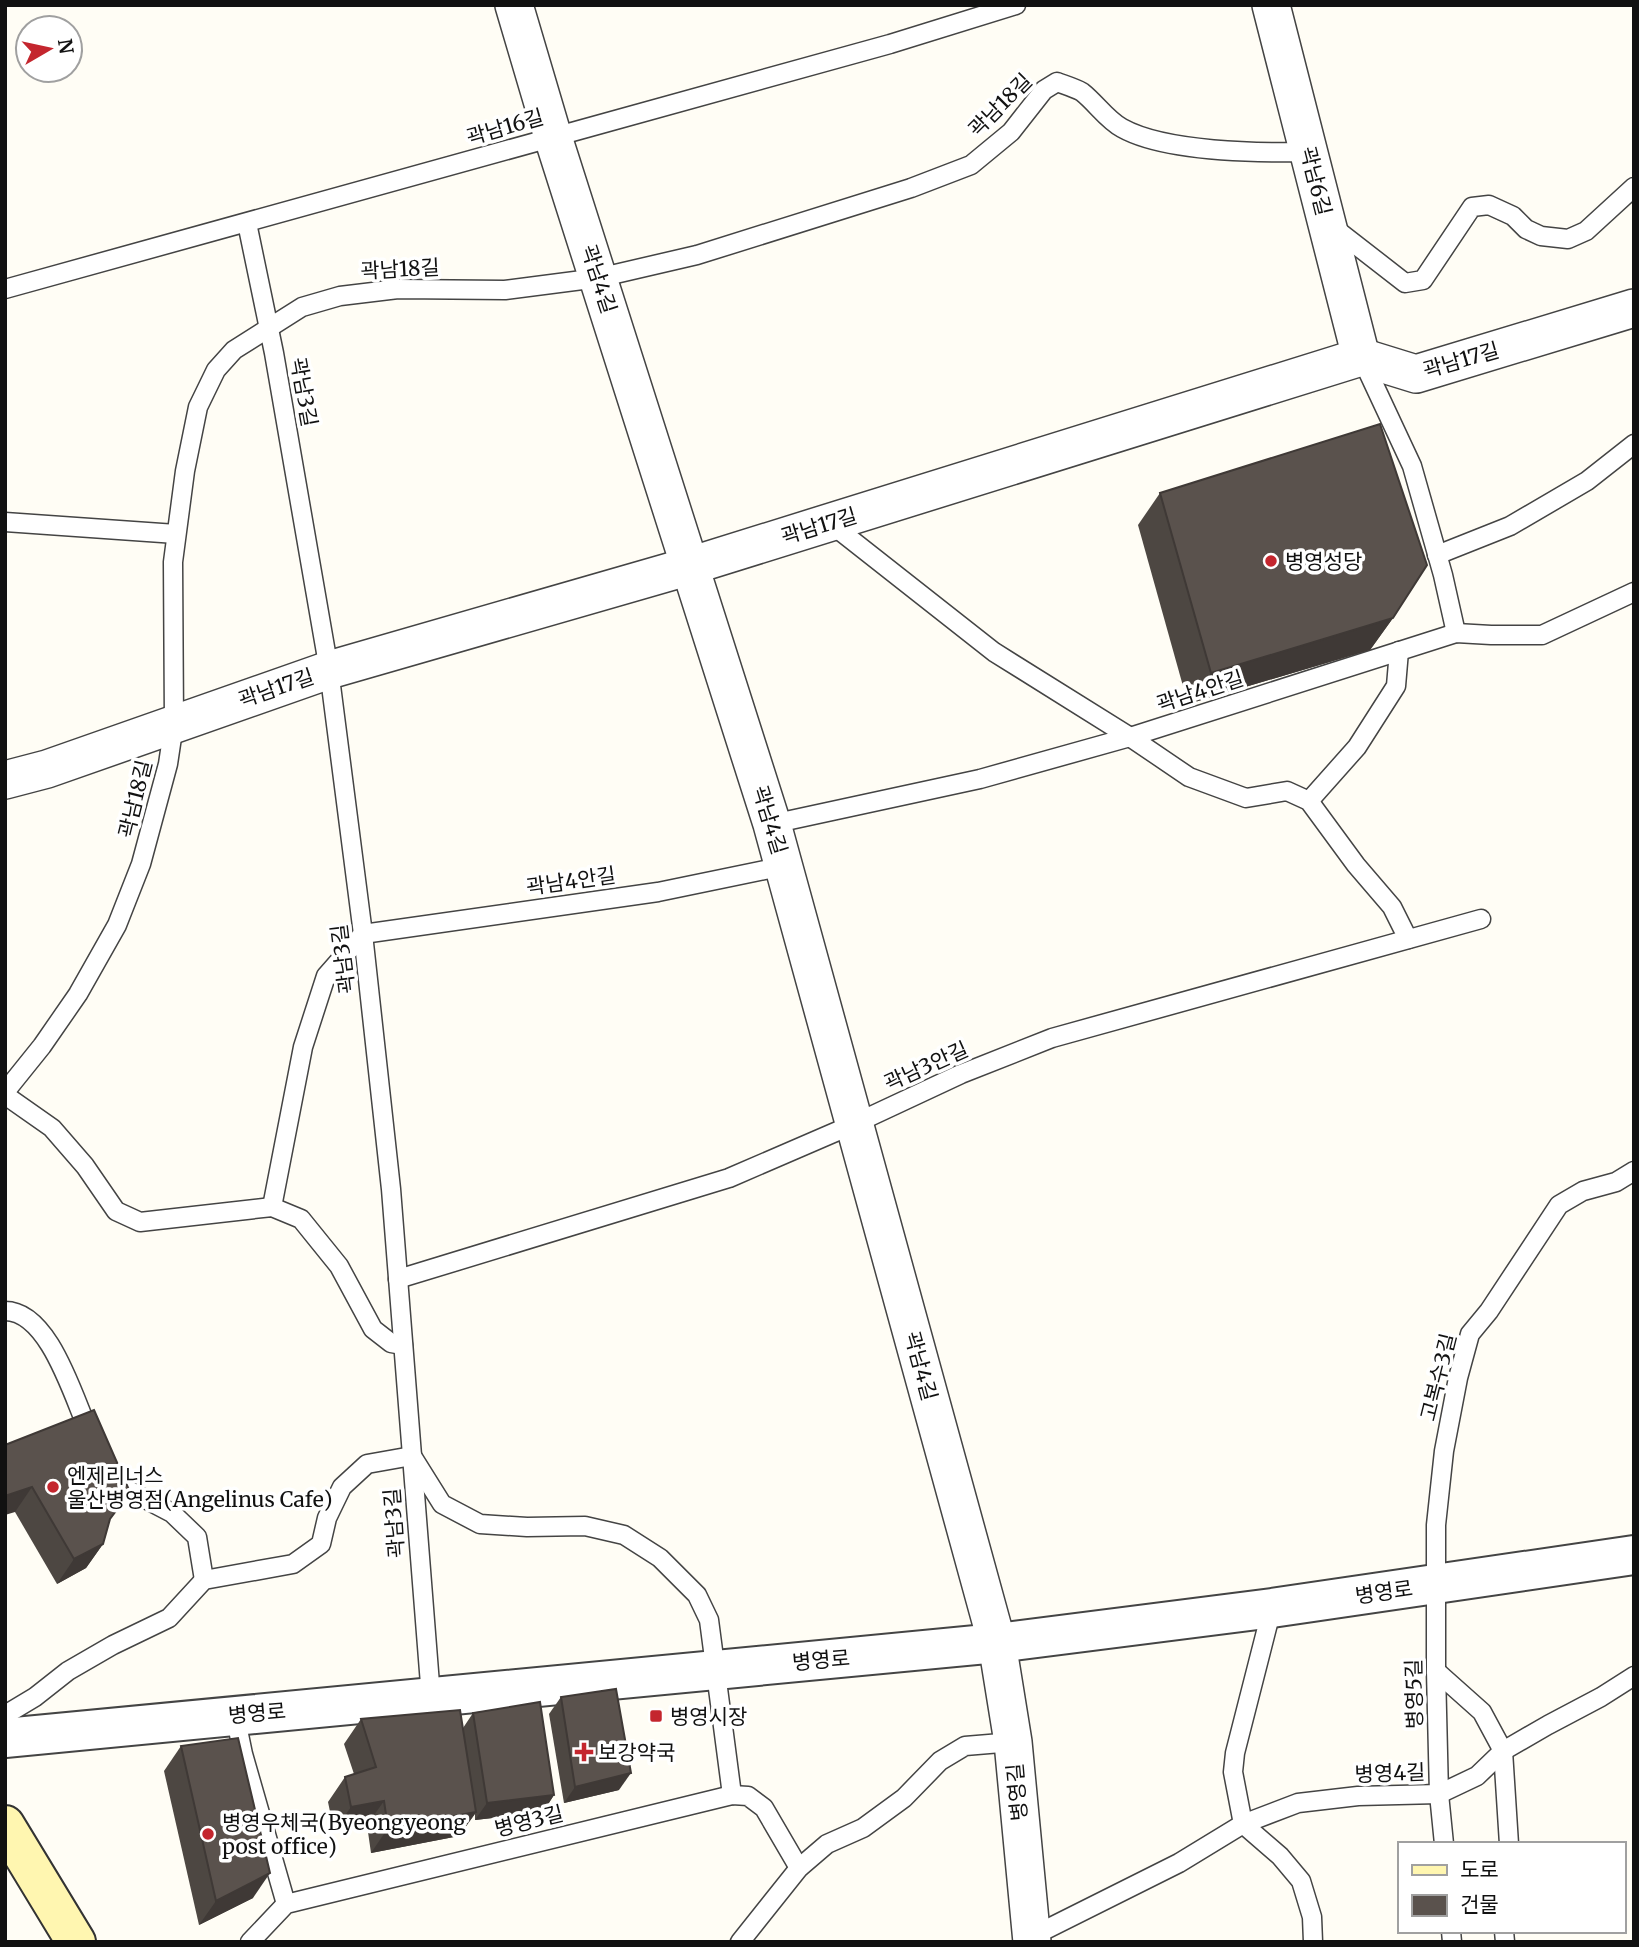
<svg xmlns="http://www.w3.org/2000/svg" width="1639" height="1947" viewBox="0 0 1639 1947" font-family="Merriweather,'Noto Sans KR',serif">
<rect width="100%" height="100%" fill="#fffdf5"/>
<g fill="none" stroke-linecap="round" stroke-linejoin="round">
<!-- service casing -->
<g stroke="#444" stroke-width="21">
<g id="service">
<polyline points="247,223 274,353 329,670 363,934 391,1189 431,1697"/>
<polyline points="1333,227 1405,283 1423,280 1472,207 1489,205 1513,216 1526,229 1541,236 1568,239 1586,231 1634,187"/>
<polyline points="5,289 890,44 1016,5"/>
<polyline points="1362,359 1412,466 1443,575 1456,633"/>
<polyline points="5,522 176,534"/>
<polyline points="830,523 994,652 1130,737 1189,777 1246,798 1287,791 1309,801 1356,865 1392,907 1408,939"/>
<polyline points="1437,555 1510,526 1587,481 1634,444"/>
<polyline points="1309,801 1357,747 1396,686 1399,651"/>
<polyline points="772,824 980,779 1130,737 1456,633 1491,635 1542,635 1634,592"/>
<path d="M5,1092L42,1046L78,994L117,925L141,864L168,764L174,724L173,562L185,471L198,407L216,370L234,350L302,307L340,296L398,289L505,290L598,278L697,255L911,188L971,165L1011,132L1044,90L1057,82C1065,85 1075,88 1082,92C1096,103 1107,120 1122,128C1165,152 1260,153 1309,152"/>
<polyline points="5,1095 52,1128 85,1166 116,1211 140,1222 272,1207 301,1219 339,1266 373,1329 391,1343 403,1345"/>
<polyline points="272,1207 303,1047 326,976 363,934 658,892 784,866"/>
<polyline points="398,1279 729,1178 854,1124 961,1074 1052,1038 1481,919"/>
<path d="M5,1311C50,1311 74,1400 90,1434"/>
<polyline points="113,1473 128,1490 172,1513 197,1537 204,1580"/>
<polyline points="1272,1608 1235,1753 1233,1772 1243,1824 1280,1856 1301,1881 1312,1917 1313,1942"/>
<polyline points="1436,1671 1482,1712 1503,1751 1509,1844"/>
<polyline points="5,1715 35,1697 68,1671 113,1645 169,1618 204,1580 293,1564 321,1544 327,1518 342,1487 367,1464 412,1456 442,1504 480,1524 527,1527 585,1526 624,1535 660,1558 697,1595 709,1620 732,1795"/>
<polyline points="235,1715 243,1754 286,1904"/>
<polyline points="1444,1844 1439,1794 1436,1671 1436,1525 1444,1451 1458,1378 1470,1334 1489,1311 1559,1205 1583,1191 1616,1182 1634,1171"/>
<polyline points="1451,1931 1452,1942"/>
<polyline points="1504,1931 1505,1942"/>
<polyline points="1029,1938 1179,1863 1243,1824 1298,1803 1358,1796 1439,1794 1477,1776 1503,1751 1548,1725 1601,1697 1634,1676"/>
<polyline points="250,1942 286,1904 732,1795 748,1796 764,1808 799,1868"/>
<polyline points="740,1942 799,1868 827,1844 863,1828 904,1798 940,1761 965,1746 1013,1742"/>
</g>
</g>
<!-- minor casing -->
<g stroke="#444" stroke-width="40">
<g id="minor">
<polyline points="514,5 553,137 772,824 997,1643 1013,1742 1032,1942"/>
<polyline points="1271,5 1361,357"/>
<polyline points="5,780 47,769 329,670 690,566 1361,357 1416,374 1634,308"/>
</g>
</g>
<!-- tertiary casing -->
<g stroke="#444" stroke-width="42">
<polyline id="tertiary" points="5,1738 997,1643 1272,1608 1634,1555"/>
</g>
<!-- secondary casing -->
<g stroke="#333" stroke-width="42">
<polyline id="secondary" points="5,1825 76,1942"/>
</g>
<!-- service -->
<use href="#service" stroke="#fff" stroke-width="18"/>
<!-- minor -->
<use href="#minor" stroke="#fff" stroke-width="37"/>
<!-- tertiary -->
<use href="#tertiary" stroke="#fff" stroke-width="38"/>
<!-- secondary -->
<use href="#secondary" stroke="#fff6b0" stroke-width="38"/>
</g>
<!-- wall -->
<g fill="#4d4742">
<polygon points="1160,493 1393,618 1370,650 1188,704 1138,525"/>
<polygon points="5,1445 110,1520 103,1544 86,1568 57,1584 15,1512"/>
<polygon points="561,1697 619,1790 564,1803 549,1714"/>
<polygon points="473,1713 554,1795 543,1812 475,1820 475,1814 459,1836 371,1853 367,1825 334,1831 328,1802 345,1777 354,1774 344,1744 361,1719 463,1728"/>
<polygon points="181,1746 253,1898 199,1925 164,1771"/>
</g>
<!-- shaded-wall -->
<g fill="#3f3936">
<polygon points="1393,618 1370,650 1188,704 1211,673"/>
<polygon points="32,1487 15,1512 5,1515 5,1496"/>
<polygon points="103,1544 86,1568 57,1584 74,1559"/>
<polygon points="631,1773 619,1790 564,1803 575,1787"/>
<polygon points="554,1795 543,1812 475,1820 487,1803"/>
<polygon points="384,1801 367,1825 334,1831 351,1807"/>
<polygon points="476,1812 459,1836 371,1853 388,1828"/>
<polygon points="270,1873 253,1898 199,1925 216,1901"/>
</g>
<!-- building -->
<g fill="#5a524d" stroke="#3f3936" stroke-width="2">
<polygon points="1380,424 1427,565 1393,618 1211,673 1160,493"/>
<polygon points="94,1410 130,1492 110,1519 103,1544 74,1559 32,1487 5,1496 5,1445"/>
<polygon points="616,1689 631,1773 575,1787 561,1697"/>
<polygon points="540,1702 554,1795 487,1803 473,1713"/>
<polygon points="460,1710 476,1812 388,1828 384,1801 351,1807 345,1777 376,1767 361,1719"/>
<polygon points="238,1738 270,1873 216,1901 181,1746"/>
</g>
<!-- markers -->
<g fill="#c4262e" stroke="#fff" stroke-width="2.5">
<circle cx="1271" cy="561" r="7"/>
<circle cx="53" cy="1487" r="7"/>
<rect x="649" y="1709" width="14" height="14" rx="3.5"/>
<path d="M580.5 1741.5h7v7h7v7h-7v7h-7v-7h-7v-7h7z"/>
<circle cx="208" cy="1834" r="7"/>
</g>
<g text-anchor="middle" dominant-baseline="central" stroke-width="7" stroke-linejoin="round" paint-order="stroke">
<!-- street labels -->
<g font-size="21" fill="#111" stroke="#fff">
<text transform="translate(1000 105) rotate(-45)">곽남18길</text>
<text transform="translate(505 127) rotate(-16)">곽남16길</text>
<text transform="translate(1316 181) rotate(76)">곽남6길</text>
<text transform="translate(400 269) rotate(-3)">곽남18길</text>
<text transform="translate(599 279) rotate(72)">곽남4길</text>
<text transform="translate(1461 360) rotate(-16)">곽남17길</text>
<text transform="translate(304 392) rotate(80)">곽남3길</text>
<text transform="translate(819 526) rotate(-17)">곽남17길</text>
<text transform="translate(276 688) rotate(-19)">곽남17길</text>
<text transform="translate(1200 691) rotate(-18)">곽남4안길</text>
<text transform="translate(135 799) rotate(-76)">곽남18길</text>
<text transform="translate(770 820) rotate(73)">곽남4길</text>
<text transform="translate(571 881) rotate(-8)">곽남4안길</text>
<text transform="translate(343 959) rotate(-97)">곽남3길</text>
<text transform="translate(926 1066) rotate(-24)">곽남3안길</text>
<text transform="translate(921 1366) rotate(75)">곽남4길</text>
<text transform="translate(1438 1377) rotate(-76)">고복수3길</text>
<text transform="translate(394 1523) rotate(-94)">곽남3길</text>
<text transform="translate(1384 1592) rotate(-8)">병영로</text>
<text transform="translate(821 1660) rotate(-5)">병영로</text>
<text transform="translate(1414 1694) rotate(-91)">병영5길</text>
<text transform="translate(257 1713) rotate(-5)">병영로</text>
<text transform="translate(1390 1773) rotate(-2)">병영4길</text>
<text transform="translate(1017 1792) rotate(-95)">병영길</text>
<text transform="translate(529 1821) rotate(-14)">병영3길</text>
</g>
<!-- poi labels -->
<g font-size="21" fill="#111" stroke="#fff" text-anchor="start">
<text x="1285" y="561">병영성당</text>
<text x="67" y="1475">엔제리너스<tspan x="67" dy="24">울산병영점(Angelinus Cafe)</tspan></text>
<text x="670" y="1716">병영시장</text>
<text x="598" y="1752">보강약국</text>
<text x="222" y="1822">병영우체국(Byeongyeong<tspan x="222" dy="24">post office)</tspan></text>
</g>
</g>
<!-- border -->
<rect width="1639" height="1947" fill="none" stroke="#111111" stroke-width="14"/>
<!-- legend -->
<rect x="1398" y="1842" width="228" height="91" fill="#ffffff" stroke="#a0a0a0" stroke-width="2"/>
<rect x="1412" y="1865" width="35" height="10" fill="#fff6b0" stroke="#a0a0a0" stroke-width="2"/>
<text x="1460" y="1877" font-size="21" fill="#111111">도로</text>
<rect x="1412" y="1895" width="35" height="21" fill="#5a524d" stroke="#a0a0a0" stroke-width="2"/>
<text x="1460" y="1912" font-size="21" fill="#111111">건물</text>
<!-- north arrow -->
<g transform="translate(49 49) rotate(81)"><circle r="33" fill="#ffffff" stroke="#a0a0a0" stroke-width="2"/>
<path d="M0-5L12 26L0 18L-12 26Z" fill="#c4262e"/>
<text y="-10" font-size="19" font-weight="bold" text-anchor="middle" fill="#111111">N</text>
</g>
</svg>
